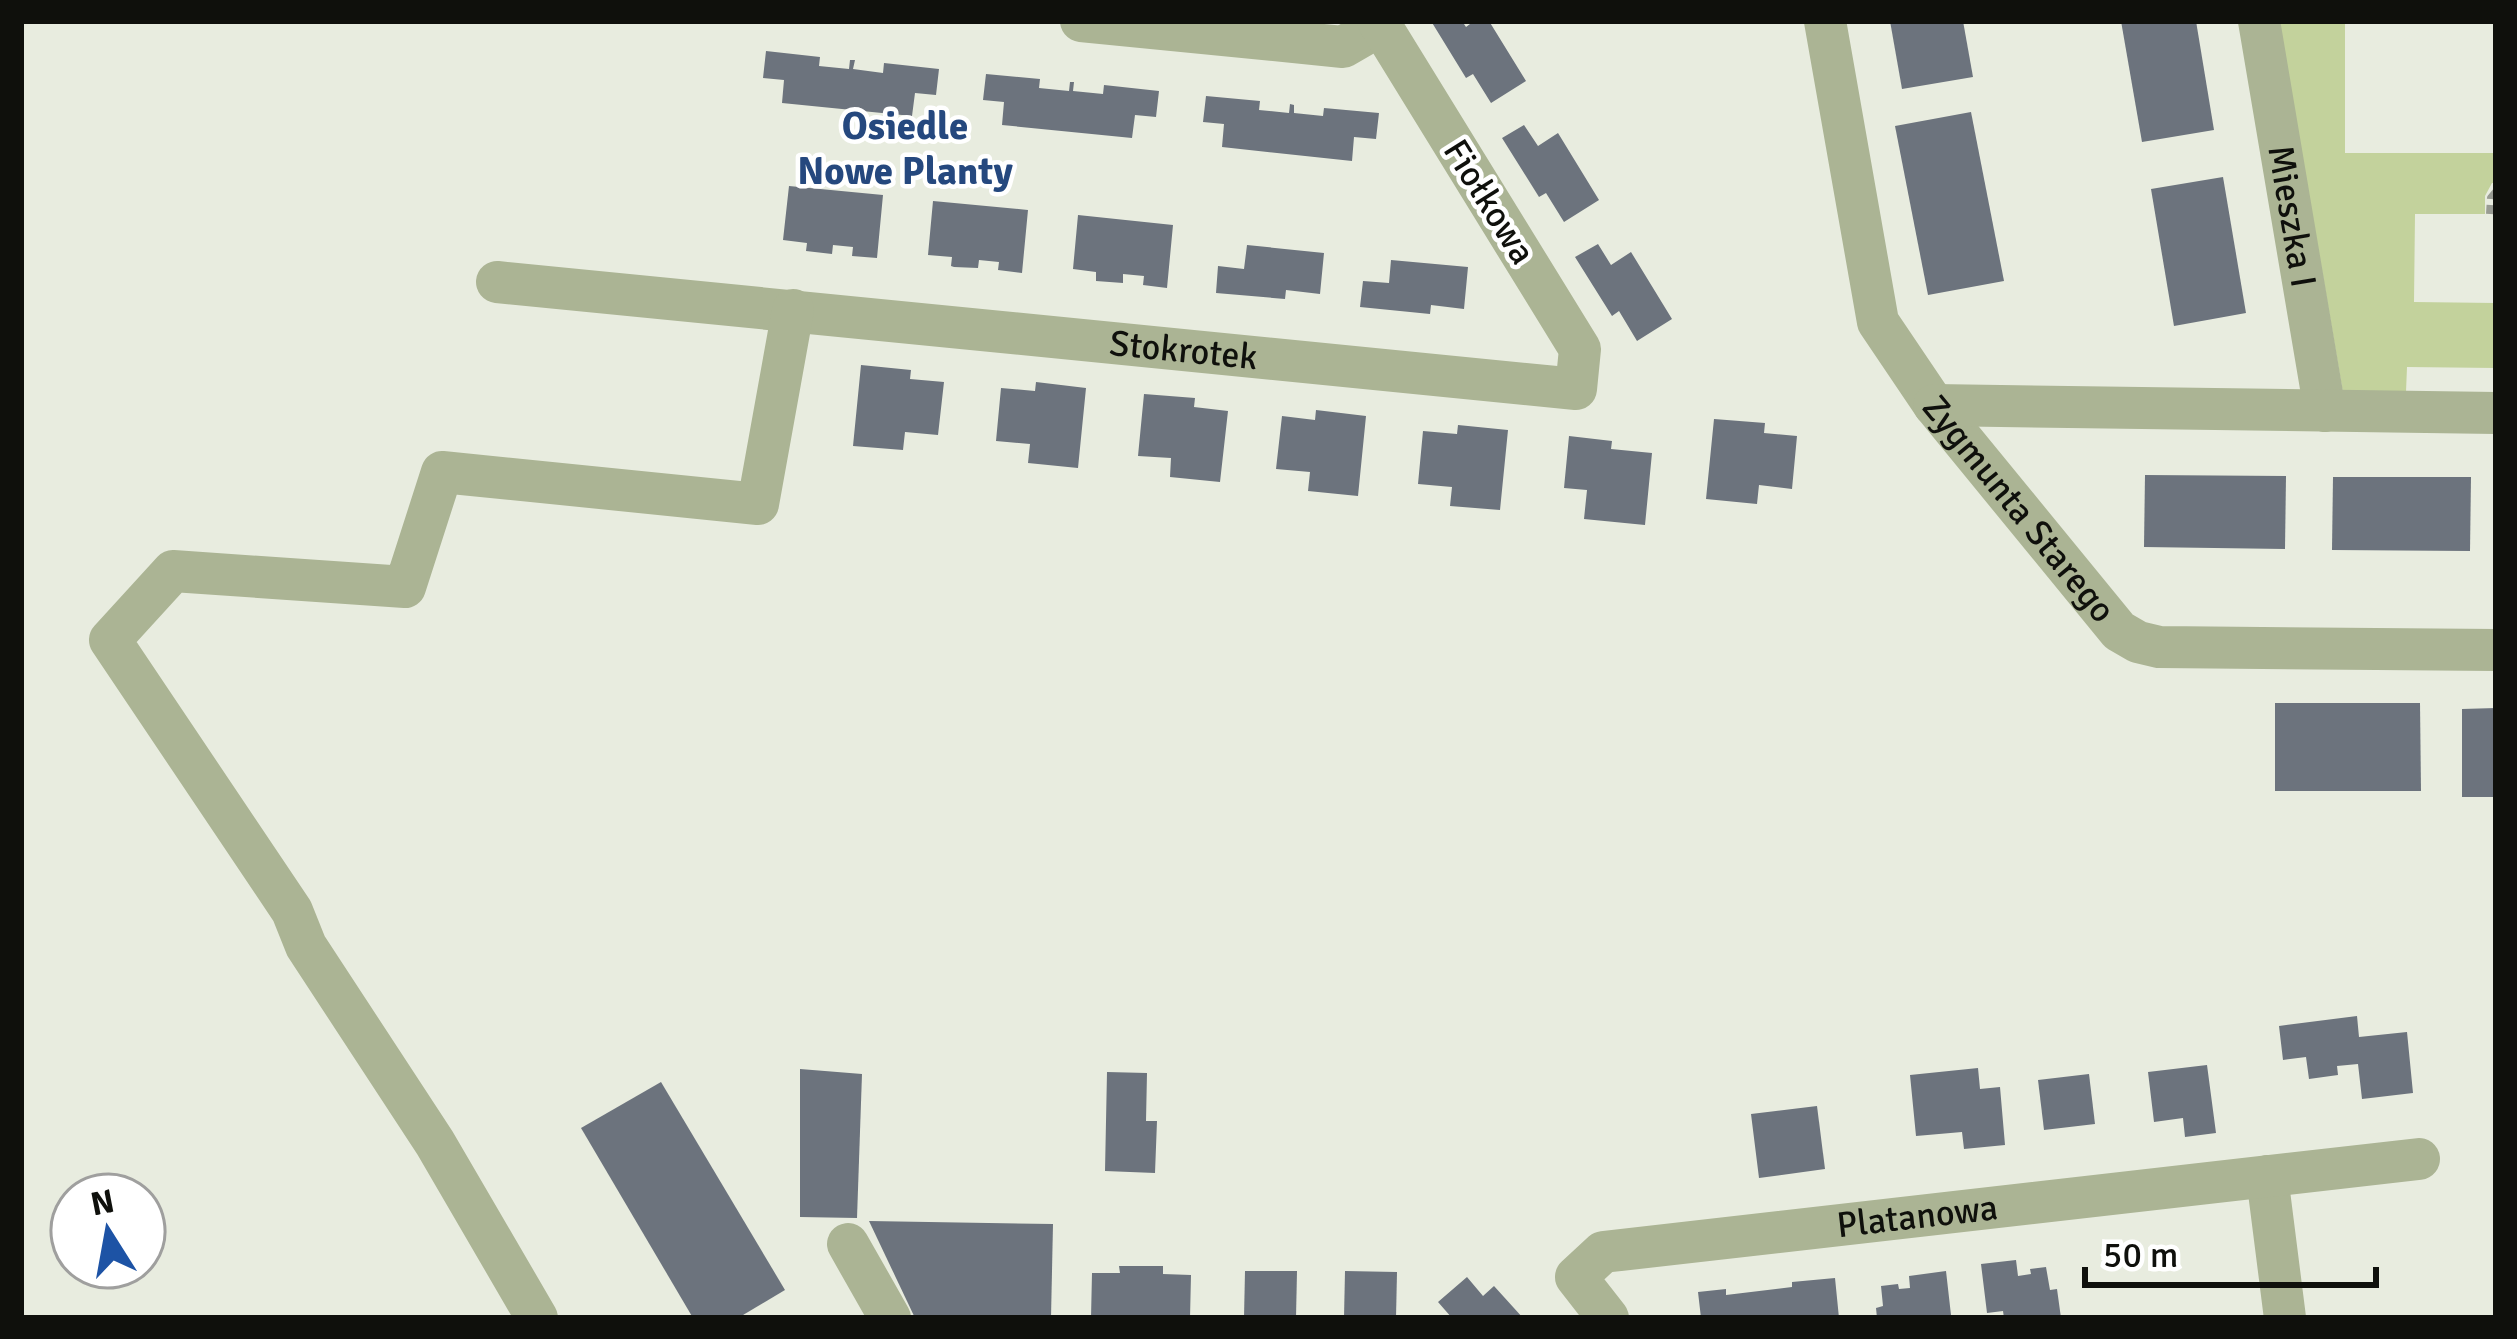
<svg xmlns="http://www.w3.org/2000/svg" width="2517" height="1339" viewBox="0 0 2517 1339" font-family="Signika,sans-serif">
<rect width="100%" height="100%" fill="#e8ecdf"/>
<!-- green -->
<polygon fill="#c3d29c" points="2279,21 2345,21 2345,153 2496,153 2496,183 2492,183 2485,196 2485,214 2415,214 2414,302 2496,303 2496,368 2407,367 2406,392 2343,393"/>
<!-- building -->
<g fill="#6c737d">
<polygon points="1431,21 1462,21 1466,27 1474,21 1489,21 1526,81 1491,103 1473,74 1466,78"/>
<polygon points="1890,21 1963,21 1973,77 1902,89"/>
<polygon points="2121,21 2196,21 2214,130 2142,142"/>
<polygon points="766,51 820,57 819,66 849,69 850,60 855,60 853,69 883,73 884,63 939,69 936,95 915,93 912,116 782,103 784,80 763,78"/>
<polygon points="986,74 1040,79 1039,88 1069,91 1070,82 1074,82 1073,91 1103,94 1104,85 1159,91 1156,117 1135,115 1132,138 1002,125 1004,102 983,100"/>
<polygon points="1206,96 1260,101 1259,110 1289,113 1290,104 1294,105 1294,113 1323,116 1324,108 1379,113 1376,139 1354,137 1352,161 1222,147 1224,124 1203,122"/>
<polygon points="1971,112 2004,281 1928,295 1895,126"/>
<polygon points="1524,125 1538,146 1558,133 1599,200 1564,222 1546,193 1539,197 1502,138"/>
<polygon points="2223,177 2246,313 2174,326 2151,189"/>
<polygon points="789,186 883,195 877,258 852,256 853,247 833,245 832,254 806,251 807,243 783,240"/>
<polygon points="933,201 1028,210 1022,273 998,270 999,262 979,260 978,268 954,267 951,266 952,257 928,255"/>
<polygon points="1078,215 1173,225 1167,288 1143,285 1144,276 1123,274 1123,283 1096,281 1096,272 1073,269"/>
<polygon points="1598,244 1611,265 1631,252 1672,319 1637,341 1619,311 1612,316 1575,257"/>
<polygon points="1247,245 1324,253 1320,294 1286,290 1285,299 1216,293 1218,266 1244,269"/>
<polygon points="1391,260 1468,267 1464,309 1431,305 1430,314 1360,307 1363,281 1389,283"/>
<polygon points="861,365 911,370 910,379 944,382 938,435 905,432 903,450 853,446"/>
<polygon points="1036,382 1086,388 1078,468 1028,463 1030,444 996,441 1001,388 1035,391"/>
<polygon points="1144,394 1195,398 1194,407 1228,411 1220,482 1170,477 1171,458 1138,456"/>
<polygon points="1316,410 1366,416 1358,496 1308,491 1310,472 1276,469 1282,416 1315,420"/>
<polygon points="1714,419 1765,423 1764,433 1797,436 1792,489 1759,485 1757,504 1706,499"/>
<polygon points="1458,425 1508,430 1500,510 1450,506 1452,487 1418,484 1423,431 1457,434"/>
<polygon points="1569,436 1612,441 1611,449 1652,453 1645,525 1584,519 1587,490 1564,488"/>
<polygon points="2145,475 2286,476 2285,549 2144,547"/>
<polygon points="2333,477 2471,477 2470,551 2332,550"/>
<polygon points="2275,703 2420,703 2421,791 2275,791"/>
<polygon points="2496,708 2496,797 2462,797 2462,709"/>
<polygon points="2357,1016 2359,1037 2407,1032 2413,1093 2362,1099 2358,1064 2337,1066 2338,1075 2309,1079 2306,1057 2283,1060 2279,1026"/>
<polygon points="2207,1065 2216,1133 2185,1137 2183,1118 2154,1122 2148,1072"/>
<polygon points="1978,1068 1980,1089 2000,1087 2005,1145 1964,1149 1962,1132 1916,1136 1910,1075"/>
<polygon points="800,1069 862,1074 857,1218 800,1217"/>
<polygon points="1107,1072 1147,1073 1146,1121 1157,1121 1155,1173 1105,1171"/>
<polygon points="2089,1074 2095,1124 2044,1130 2038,1080"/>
<polygon points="661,1082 785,1290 738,1318 693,1318 581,1128"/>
<polygon points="1817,1106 1825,1169 1759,1178 1751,1114"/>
<polygon points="869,1221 1053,1224 1051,1318 915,1318"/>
<polygon points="2016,1260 2018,1276 2031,1274 2030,1269 2046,1267 2050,1290 2057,1289 2061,1318 2004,1318 2003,1311 1987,1313 1981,1264"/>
<polygon points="1119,1266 1163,1266 1163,1274 1191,1275 1190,1318 1091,1318 1092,1273 1120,1273"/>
<polygon points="1245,1271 1297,1271 1296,1318 1244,1318"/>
<polygon points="1345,1271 1397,1272 1396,1318 1344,1318"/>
<polygon points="1946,1271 1951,1315 1877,1318 1876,1308 1883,1306 1881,1286 1898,1284 1899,1289 1910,1288 1909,1276"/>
<polygon points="1467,1277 1483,1296 1494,1286 1523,1318 1452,1318 1438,1302"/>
<polygon points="1835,1278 1839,1318 1701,1318 1698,1292 1726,1289 1726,1295 1792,1287 1792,1282"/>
</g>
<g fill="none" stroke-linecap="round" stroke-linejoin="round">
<!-- path -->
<polyline stroke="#999c93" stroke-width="8" stroke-dasharray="9 6" stroke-linecap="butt" points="2490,214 2491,198 2496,192"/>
<!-- minor -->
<g stroke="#abb494" stroke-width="42">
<polyline points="1081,21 1343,47 1381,25"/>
<path id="s1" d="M1825,21L1878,322L1934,405L2119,631L2138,642L2159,647L2496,650"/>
<path id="s2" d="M2259,21L2325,411"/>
<path id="s3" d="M497,282L1576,389L1580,349L1378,21"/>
<polyline points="1934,405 2496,413"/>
<polyline points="2267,1176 2285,1318"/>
<polyline points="848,1244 890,1318"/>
<polyline points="537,1318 435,1143 306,946 292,911 110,640 173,571 405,587 442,472 758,504 793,310"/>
<path id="s4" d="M1608,1318L1576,1277L1603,1252L2419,1159"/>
</g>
</g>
<g text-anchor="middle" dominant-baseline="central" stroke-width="9" stroke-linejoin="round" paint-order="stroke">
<!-- street labels -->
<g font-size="36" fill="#0f100c" stroke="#fff">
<text transform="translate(1489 202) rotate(58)">Fiołkowa</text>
<text stroke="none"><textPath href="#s2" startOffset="198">Mieszka I</textPath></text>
<text stroke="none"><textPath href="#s3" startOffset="690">Stokrotek</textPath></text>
<text stroke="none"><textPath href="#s1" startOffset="540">Zygmunta Starego</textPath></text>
<text stroke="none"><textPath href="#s4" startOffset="405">Platanowa</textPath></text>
</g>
<!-- neighbourhood labels -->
<g font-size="39" font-weight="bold" fill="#25487e" stroke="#fff">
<text x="905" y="126">Osiedle<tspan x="905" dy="45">Nowe Planty</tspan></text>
</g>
</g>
<!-- border -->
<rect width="2517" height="1339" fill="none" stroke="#0f100c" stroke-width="48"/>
<!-- north arrow -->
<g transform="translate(108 1231) rotate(349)"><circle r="57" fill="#ffffff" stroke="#9f9f9e" stroke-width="3"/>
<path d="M0-9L21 45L0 30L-21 45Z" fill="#1d53a5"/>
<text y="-18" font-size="33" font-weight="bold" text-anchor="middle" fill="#0f100c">N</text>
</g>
<!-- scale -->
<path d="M2085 1267v18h291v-18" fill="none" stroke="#0f100c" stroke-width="6"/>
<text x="2103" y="1267" font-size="36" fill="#0f100c" stroke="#ffffff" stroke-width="9" paint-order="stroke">50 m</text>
</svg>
